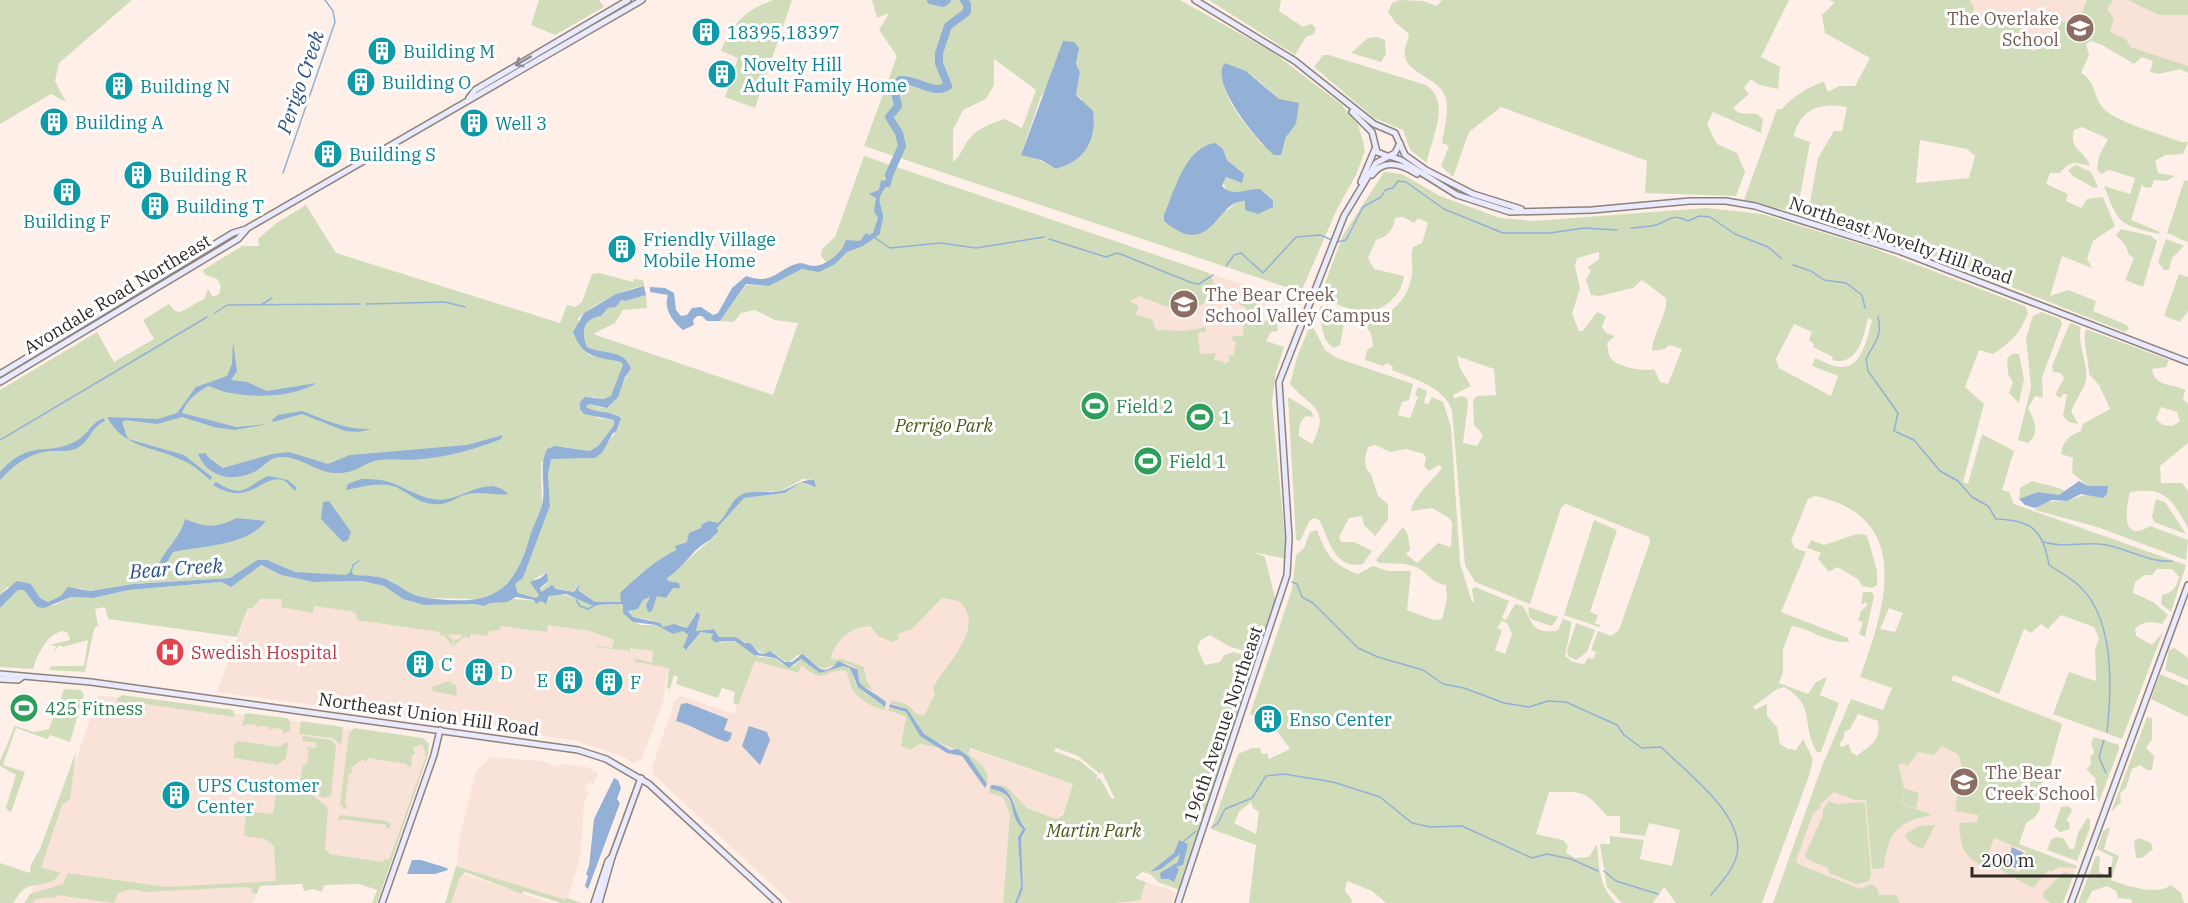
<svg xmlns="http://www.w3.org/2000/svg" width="2188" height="903" viewBox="0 0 2188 903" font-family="'IBM Plex Serif',serif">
<rect width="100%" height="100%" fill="#fef0e8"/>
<!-- built -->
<g fill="#f9e3d8">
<polygon points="1895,0 2188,0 2188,70 2085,35 2073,69"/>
<polygon points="1124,245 1269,293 1258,340 1236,376 1093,327"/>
<polygon points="940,593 957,598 972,610 972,633 919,744 940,748 943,740 1073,784 1063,813 1056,819 1027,808 1006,786 1003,797 1010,815 1010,834 1003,903 791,903 653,774 652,767 675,700 681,696 734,714 755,661 798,673 800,665 814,676 844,624 866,627 889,635"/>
<polygon points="254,594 486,613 672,643 663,703 641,760 634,763 619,755 573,740 217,692"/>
<polygon points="1950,681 2060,722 2019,844 2077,866 2063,903 1883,903 1786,866 1821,771 1883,794 1920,698"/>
<polygon points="98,695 423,739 428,754 386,875 260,883 253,903 28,903"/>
<polygon points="490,757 542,761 559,767 560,764 584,766 599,773 593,784 589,782 585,790 589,793 584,803 581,853 567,901 457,866 459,840 475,773"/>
<polygon points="458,872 550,903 448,903"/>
<polygon points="1146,882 1176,892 1172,903 1104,903 1141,894"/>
</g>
<!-- green -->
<g fill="#d1ddba" fill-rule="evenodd">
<polygon points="0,0 132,0 59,63 55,81 66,102 51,94 0,124"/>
<polygon points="539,0 599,0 604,7 555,35 531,25"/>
<path d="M773,0H792L755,108L725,97L738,58L721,51C732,24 745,10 773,0Z"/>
<path d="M872,0H1180L1271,51L1341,104L1358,125L1363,141L1365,151L1356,175L1337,209L1301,292L864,146L897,56L879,30L889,13L877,18ZM1079,48L1076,64L1080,72L1076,95L1082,99L1074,161L1056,169L1022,151L1041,96ZM994,59L1036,90L1022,128L1005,119C990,124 976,128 967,142C962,150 960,156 953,162V130L963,110L986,99L994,85ZM1225,63L1246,71L1258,80L1279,99L1296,124L1286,137L1284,146L1262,145C1246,124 1214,92 1225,63ZM1223,149L1227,160L1242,172L1239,182L1226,177L1223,180L1226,191C1243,197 1257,180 1273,200V206L1245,210V200H1239L1227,211L1182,174L1197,152Z"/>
<polygon points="1209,0 1281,0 1279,11 1303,27 1311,24 1316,28 1314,34 1306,37 1295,55"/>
<path d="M1400,0L1423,1L1437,6L1442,0H1789L1761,57L1780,67L1778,89L1759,85L1751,79L1744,88L1749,94L1733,108L1739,113L1757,114L1763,119L1761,133L1713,112L1707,124L1717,144L1737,153L1745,172L1736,196L1645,193L1647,161L1501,107L1469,132L1453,177L1441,166L1449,146L1442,143C1444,129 1450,109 1445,96C1439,79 1408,73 1405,57C1403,49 1408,42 1409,34L1395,22L1388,12L1392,3Z"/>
<path d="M1828,0H1970L1974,9L1972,20L1983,13L2002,18L2009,16L2022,29V47L2034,51L2047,44L2050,36L2054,37L2061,21L2070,23L2078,21L2087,0H2113L2107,10L2114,18L2110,32L2126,39L2130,47L2188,66V73L2180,69L2159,74L2150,72L2153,61L2142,57L2134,64L2102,45L2091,41L2086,44L2089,55L2081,73C2096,81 2093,96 2103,108C2117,123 2162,134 2181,142H2188L2183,154L2165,155L2155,161L2158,173L2175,176L2166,181L2154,180L2151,188L2144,187L2142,184L2131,220L2160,232L2159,234C2119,224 2119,225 2104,186L2130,194L2135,178L2109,170L2101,174L2097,170L2099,156L2108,139L2082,127L2074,130C2069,151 2084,149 2090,166C2075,162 2070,160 2060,173H2050L2046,184L2068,194L2066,201L2081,208L2087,199L2103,197L2115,226L2093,241L2087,259L2092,268L2062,256L2050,296L2068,290L2096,301L2093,311L2127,325L2129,329L2125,332L1877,234L1808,214L1818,158L1834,131H1842L1847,107C1822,102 1800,108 1794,136L1810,142L1797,213L1744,200L1777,109H1782C1790,99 1812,84 1824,82L1828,92L1839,86H1855L1870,58L1825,33L1822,15L1835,2ZM1920,140L1967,149L1975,156L1969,178L1916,183Z"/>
<polygon points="2128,0 2188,0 2188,15 2159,15"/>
<polygon points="1377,37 1385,40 1386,54 1381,62 1351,53 1368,38"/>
<path d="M1323,55H1329L1426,85C1452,102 1431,139 1427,163L1410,150L1403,130L1374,118L1314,67Z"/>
<path d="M864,156L1209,273L1215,285C1201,325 1168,307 1139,296L1130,301L1139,306L1136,315L1152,319L1156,330L1184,331L1206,327V332H1200L1198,335L1200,354L1216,353L1214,360L1222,361L1225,364L1230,361L1228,355L1233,356L1236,343L1232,339L1233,336H1243L1244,316L1247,312L1246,308L1239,304L1246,289L1260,295L1254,313L1262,321L1272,320L1277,323L1278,331L1271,332L1266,341L1284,347L1276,372L1272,402L1287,559L1253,552L1265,557L1276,602L1258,654L1230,647L1210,635L1201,640L1197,647L1205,665L1220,662L1224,655L1234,652L1256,660L1203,817L1184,812V815L1201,822L1179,890L1158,882L1150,874L1142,872L1135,878L1146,882L1140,900L1115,903H1017L1023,889L1021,838L1026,829C1010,811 1022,793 992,784L1006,786L1027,808L1056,819L1063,815L1073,784L970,748L968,754C979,762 991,770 987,784C978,777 976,765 968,757C960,748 934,744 923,733C912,721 910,705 890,704L891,701C903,701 909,704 916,714L924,716L935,694L933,688C944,666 988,627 959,601L942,598L912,629L897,634L899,639L892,642L878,636L871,627C854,623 831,644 831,660L842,659L864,667L866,680L873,690L863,687L859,682V671C836,648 827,685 807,656L798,655L788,663L770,651L764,654L736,637H719L714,629L696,631L699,620L695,614L687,628L680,625L663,627L651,620L633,617L628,610L638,609L643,600L650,597L651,607L657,596L674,582L667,581V578L715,536L717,528L744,498L785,493L801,482L811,486L814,480L803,479L781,491L750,492L736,499L726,517L718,523L701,528L687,542L682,543C663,566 631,572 621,602H595L578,590L579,583L574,592L549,587L541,592L539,590L545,585L548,572L534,579L539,595L536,598L518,593L515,584L523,578L550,506L548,475L551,459L595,458L616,432L615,414L593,412L586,407L589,404L603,408C624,393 618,387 631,369C624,348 604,355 587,347C581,331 583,319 601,316L608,308L621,300L625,301L646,295L647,308L623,310L615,323L593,334L773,395L798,323L775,320L755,310L741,313L734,322L720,321L746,285L769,286L802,269L819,271L826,262L821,256L822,249L835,237ZM1056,748L1078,756L1100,774L1102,772L1115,799L1111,798L1100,778L1095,779L1098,776L1080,761L1054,751Z"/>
<polygon points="2076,165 2091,172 2098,187 2094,188 2073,176 2068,170"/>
<path d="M1384,172L1402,174L1440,196L1500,218L1533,221L1706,208L1762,214L1870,247L2025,306L2028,313C2020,334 2011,342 1993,354L1979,350L1965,387L1984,404L1963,482L1968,484L1982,434L2014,451L2002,490L2009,492L2014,504L2186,565L2171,612L2161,604L2162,595C2173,592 2176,588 2179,577L2172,569H2157L2152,575H2145L2135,582L2133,593L2153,602L2168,615L2162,624C2152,621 2142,621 2135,629L2136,636L2152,645L2163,632L2122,739L2053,714L2069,672L2096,681L2095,649L2099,639L2094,627L2061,615L2048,629L2041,624L2031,633L2024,629L1999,694L1954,675L1951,680L2062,724L2048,774L2041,784L2040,809L2035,817L2026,823L2019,844L2077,866L2076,868L2059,867L2051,872L2048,870L2034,887H2030L1993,865H2001L2019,872L2026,851L1994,838L1984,866C1962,857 1961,846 1959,823L1977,822L1978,815L1955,811L1960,777L1968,779L1970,777L1961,765L1959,755L1942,746L1934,755L1918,752L1908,766L1902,763L1898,765L1904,788L1919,793L1916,808L1902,803L1904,791L1901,803L1932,815C1898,821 1887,833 1884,868L1872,869L1866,800H1855L1834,792L1819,805L1821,807L1813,814L1796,860L1798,864L1860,889L1871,884L1877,888L1879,895H1896L1900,903H1773L1822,766L1851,699L1883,710L1892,688L1860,677C1885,608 1915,517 1815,496L1808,499L1791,541L1795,548L1806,552L1781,612L1848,638L1849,642C1829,644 1811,629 1792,626L1783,649V672L1779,683L1808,694L1816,682L1827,677L1820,695L1839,703L1821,752H1817C1800,723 1817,706 1784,687L1777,689L1753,707L1755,710L1767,704V716L1777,727L1780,744L1788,749L1796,750L1803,739L1813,759L1809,776L1762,903H1676L1664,887L1653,903H1622L1607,887L1600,844H1610V836L1644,840L1640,859L1672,866L1680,830L1649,823L1645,836L1620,833V816H1607C1584,789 1583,792 1549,792L1536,834L1563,840L1568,846L1566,853L1575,858L1589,857L1597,844C1599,867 1599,886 1616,903H1386L1372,891L1347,881L1345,891L1352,900L1351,903H1249L1256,845L1211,829L1238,754L1252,748H1260L1262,754L1267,753L1269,759L1290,749L1277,731L1274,710L1260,712L1259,718L1250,714L1292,589L1296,555L1304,548L1310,532L1317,530C1327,556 1332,564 1358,574L1373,566L1388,571H1411L1407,610L1434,620L1442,619L1447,599L1446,585C1434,584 1427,573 1418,568C1405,562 1392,564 1379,563L1376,560L1403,527L1408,535L1410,550L1406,554L1417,563L1438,543L1451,547L1452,523L1449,518L1432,508L1411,511C1412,498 1435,478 1442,468L1439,465L1429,471L1424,466L1426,458L1424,454L1406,449L1390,452L1375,445L1368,447L1365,458L1366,468L1371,474L1378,496L1388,504V520L1375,536L1364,525L1362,516L1349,518L1339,537L1341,542H1354L1372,551L1363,564C1334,570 1329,540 1320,521L1315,518L1310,520L1300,541L1296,540L1288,397L1311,411L1314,417L1306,416C1299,422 1299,427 1299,436L1312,444C1331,408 1312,409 1290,384L1297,357L1311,323L1325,350L1337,358L1413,384L1409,400L1402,402L1398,415L1410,418L1418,397L1415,394L1418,387L1427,391L1424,403L1428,404L1432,397L1443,402L1451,427L1460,563L1472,602L1474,601L1472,590L1475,587L1509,601L1502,618L1506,620L1515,604L1523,606C1532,622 1533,636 1558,630L1563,619L1572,622L1565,656L1573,662L1584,664L1588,658L1593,659L1596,652L1591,650L1598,631L1611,636L1619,630L1650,542L1649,537L1566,504L1561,508L1530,604L1475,582L1465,565L1452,410C1443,386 1414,379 1392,370L1393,367L1387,363L1383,366L1365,360L1367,350L1373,346C1372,325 1363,323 1344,323L1340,345L1333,348L1325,339L1318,312L1321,306C1347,315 1372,328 1395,307C1405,298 1410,288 1412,274C1413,264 1410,257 1413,247L1422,243L1428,223L1418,218L1414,223L1403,217L1395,218C1393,231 1388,236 1376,240L1368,258L1374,269L1404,276C1402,289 1397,296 1387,304C1365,320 1342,306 1320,297L1343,235ZM1599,252V259L1587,268L1591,270L1586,280L1591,295L1599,296L1633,288L1642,280L1666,298C1668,315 1653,331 1652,351L1665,349L1669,345L1682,349L1668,384L1660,382L1654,369C1645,372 1615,367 1610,357C1608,354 1608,347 1607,343L1615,336L1606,333L1602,327L1606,316L1597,312L1583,331H1579L1572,314L1580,288L1575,266L1577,258ZM1868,318L1872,320C1868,335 1863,366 1843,367C1834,368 1823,361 1815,358L1812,366L1838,376L1831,396L1779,368L1776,359L1794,324L1812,332L1809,340L1814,344L1813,347L1833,357L1832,360C1857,367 1864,337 1868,318ZM1457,356L1494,369L1496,395L1477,396L1473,400L1474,425L1483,435L1477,446L1463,443L1468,404L1467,398L1461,396L1454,399L1453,395L1471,386L1460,368ZM1889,608L1903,613L1895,632L1880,629ZM1502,621L1507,623L1512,634L1505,654L1495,650L1502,630L1497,628ZM1858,714L1878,721C1881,742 1871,744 1857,756L1851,752L1849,744L1842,747L1839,745L1844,738V732L1850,729ZM1251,802L1253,808L1259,812L1256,834L1234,823L1239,812Z"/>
<polygon points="2188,180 2188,242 2187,242 2167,233 2184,181"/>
<path d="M306,205L336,253L560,323L567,305L575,307L582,302L592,274L599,273L633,282L634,279L643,280L644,286C626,288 590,305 578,319L588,355L621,362L624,365L612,396L604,399L593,397L580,402L597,418L614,420V425L599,445L590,451L564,447L541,463L542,508L519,570L497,594L479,599L425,598L411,596L390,580L374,576L314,575L295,572L257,560L230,578L133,584L89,591L80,588L48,602L40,598L31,584L7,587L0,595V390L97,332L114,362L154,339L143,320L169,304L175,311L180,312L204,299L208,289L213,297L219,294L221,286L217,279L205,275L203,270L242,246H259L258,239L275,224Z"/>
<polygon points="2121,229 2151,236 2157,241 2143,287 2125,280 2134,258 2129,255 2126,246 2116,235"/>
<polygon points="2166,239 2184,246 2172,258 2169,270 2164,270 2158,262"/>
<polygon points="2179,274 2188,277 2188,311 2180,322 2164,316"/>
<path d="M2041,312L2060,319L2062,324L2042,377L2043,398L2035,396L2028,408C2035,421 2040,433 2028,443L2018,440L2031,387L2026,338L2033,316Z"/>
<path d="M2070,323L2081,327C2076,344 2091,369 2085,384C2081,393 2075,402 2071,411L2078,424L2069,422L2063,416L2067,394H2063L2061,398L2055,395L2064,378L2061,373L2053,372L2052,366Z"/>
<path d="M2086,329L2169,360L2166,367L2152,369C2155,388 2173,383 2185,390L2183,399L2188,404V443L2160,466L2161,483H2182L2188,491V528C2172,500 2166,486 2130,492C2126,508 2120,544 2150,526L2188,540L2186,560L2097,527L2035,510C2043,498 2057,503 2069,500C2080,497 2090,493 2100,487L2088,486L2072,473L2073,458L2061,454C2063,440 2069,436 2081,431L2083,424L2110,409L2099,385L2089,374C2089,361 2082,340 2086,329ZM2161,407L2177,412L2180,421L2173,426L2163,425L2156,419Z"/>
<polygon points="2012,354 2019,354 2024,379 2019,403 2009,393 2013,382 2008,374 2007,359"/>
<path d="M2032,481C2043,485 2055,485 2065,491L2059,495L2038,492L2019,499L2020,488Z"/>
<polygon points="2156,499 2165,502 2186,534 2154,522 2152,516"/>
<polygon points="1594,520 1617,530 1590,612 1598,615 1595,623 1600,625 1599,627 1564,615"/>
<polygon points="1857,534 1867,535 1877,571 1877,585 1872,588 1862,586 1858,579 1837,567 1829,572 1818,559 1821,553 1807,548 1811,540 1824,545"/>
<path d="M260,565L281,575L313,582L362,581L384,586L403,599L424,605L474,604L484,606C504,592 528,604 550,599L548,596C567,588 593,612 620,603L623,604L626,615L640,625H656L673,634L683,630L688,635L683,647L688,649L701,632L709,631L720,643L735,641L759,657L776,658L782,664L794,666L801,659C824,675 817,672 843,666L851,668L854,681L866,694L885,707L884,710C872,707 855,698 851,686C849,680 849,677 846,671C824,667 827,688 801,665L799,673L755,661L738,705L733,703L735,692L722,688L718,698L676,684L678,677L674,675L670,689L667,688L669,668L638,662L635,664L636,658L633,663L635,658L652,663L653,651L630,648V654L629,651L599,647L597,649L598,644L599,646L612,648L614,640L590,631L548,625L547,632L501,626L499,630L489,631L488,636L471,634L469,639L466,636L453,646L454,641L461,638L462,635L447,634L453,640L452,646L444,635L440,636V632L357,620L356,614L351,611L314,606L313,613L281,607L282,599H260L252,609L248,608L237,637L108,619L105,607L95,609L98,625L94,629L85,672L49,670L51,666H84L88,640L63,647L59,645L54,653L56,646L50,645L70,640L68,633L62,631C46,635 38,654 33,669L0,667V608L18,590H24L37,607L55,605L71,597L93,598L129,590L221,582L226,585Z"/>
<polygon points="1863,592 1872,592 1874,596 1865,637 1859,634 1863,622 1858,620 1861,611 1867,605 1866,602 1861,605"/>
<polygon points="1528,607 1558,617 1552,626 1533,620 1529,616"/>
<polygon points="1576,623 1595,630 1587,652 1576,660 1568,656 1567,651"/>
<polygon points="2175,648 2188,658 2188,680 2165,670 2169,650"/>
<polygon points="2160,674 2188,686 2188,717 2151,699"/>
<polygon points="449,681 456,686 457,696 433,691 432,687"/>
<polygon points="64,689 80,690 84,694 70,742 50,735 47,739 16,728 3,765 25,772 11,812 8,811 6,807 16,775 0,766 0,761 14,728 15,726 34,732 49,729"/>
<polygon points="122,695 233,710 235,717 132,702 128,709 118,708 117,699"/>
<polygon points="889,707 906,712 920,736 940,748 920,744 910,750 901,746 906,717 888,710"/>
<polygon points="245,713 287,718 290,721 290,731 283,733 282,729 272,728 269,731 269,727 259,726 258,730 256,725 246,724 242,727"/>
<polygon points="2147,717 2152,718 2152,739 2146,748 2154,756 2152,770 2147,770 2140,765 2132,769 2126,788 2120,793 2121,802 2111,812"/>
<polygon points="301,721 343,727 341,746 333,738 299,734"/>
<polygon points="354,728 423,738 429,744 428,755 377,903 372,903 377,890 359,884 324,885 322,892 313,889 304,891 302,884 260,886 257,894 251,892 252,888 243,887 145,892 131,889 118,893 114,903 57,895 56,897 35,899 33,903 24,903 30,894 63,884 68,873 166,887 276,881 274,846 265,839 244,836 246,811 273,814 277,787 281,787 283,780 298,783 328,808 325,850 329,851 329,854 383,862 384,859 389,860 426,756 423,754 426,754 422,744 414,747 413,751 416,752 412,756 411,767 407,767 407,764 368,758 366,762 363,759 351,768 353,774 349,773 345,804 348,807 344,809 340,804 349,734"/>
<polygon points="303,736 331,740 336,746 331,796 323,798 300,781 303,764 307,764 309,750 306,747 316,748 317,743 302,741"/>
<polygon points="2094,737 2119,745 2119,749 2099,802 2094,803 2082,792 2085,790 2095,793 2098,790 2094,784 2096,779 2086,769 2091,765 2090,757 2094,753 2091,743"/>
<polygon points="239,741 279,747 286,742 288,744 286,758 277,765 234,758 234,744"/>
<path d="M76,752L70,799L62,805L41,868L60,872C54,887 38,882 26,888C20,891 17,898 13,903H0V863L30,873L31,864L40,849Z"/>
<path d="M990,789C1015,792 1011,813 1023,829L1018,837L1021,886L1015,903H1003L1010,815L1003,797L989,793Z"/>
<polygon points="1829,801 1836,804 1865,802 1871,874 1869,881 1857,884 1829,873 1828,868 1807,859 1805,855 1823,815 1823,809"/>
<polygon points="2069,806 2072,811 2066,820 2069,822 2070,829 2060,832 2054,827 2061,807"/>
<polygon points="342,815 387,821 391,823 390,828 386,828 386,825 342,819 338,821 338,817"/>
<polygon points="2087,818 2090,819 2090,828 2077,861 2047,850 2051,840 2056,837 2063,838 2070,849 2074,849 2078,833"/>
<path d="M1935,825L1923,849C1915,846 1907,843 1905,834L1920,826Z"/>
<path d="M2110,827L2104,849L2119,856L2111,880C2127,886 2157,896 2171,885L2181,893L2184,903H2132L2131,899L2118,898L2116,891L2107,886L2092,891L2086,903H2078L2096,856L2100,857L2099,872L2105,875L2110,874L2113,857L2097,849L2103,831Z"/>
<polygon points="2139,838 2151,843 2153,849 2142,858 2136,858 2134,841"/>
<polygon points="456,866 566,900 567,898 582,903 561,903 523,891 522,894 465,872 460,877 451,903 445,903"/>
<polygon points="2064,872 2074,874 2063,903 2050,903 2043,897 2043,893"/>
</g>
<!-- water -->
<g fill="#93b1d6">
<path d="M1063,41L1074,42L1079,48L1076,64L1080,72L1076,95L1093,111C1096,130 1091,150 1074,161C1069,165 1062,166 1056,169L1041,160L1021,155Z"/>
<path d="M1225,63L1246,71L1279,99L1299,103L1296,124L1286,137L1281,155H1274C1259,143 1208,82 1225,63Z"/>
<path d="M1215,143L1223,149L1227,160L1244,174L1242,183L1226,177L1222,186C1232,198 1247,188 1260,189L1273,200V207L1258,214L1245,210V201C1216,199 1212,262 1164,221V215C1174,192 1185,147 1215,143Z"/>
<path d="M891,163L896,165L890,187H886C873,202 884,206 883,219C882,224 880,228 880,234L863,246L847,252L835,264L819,272L802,269L769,286L746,284L720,321H707L702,316H697L693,320L694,325L683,330C673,322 663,309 668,295L650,292V287L665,288L674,293L676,310L681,316L687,315L692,308L701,307L713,315L718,313L732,288L746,276C774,286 777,268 800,263C804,263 809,266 814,266C826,266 843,252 846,240L860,241L866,233L869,235L873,233L878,218L874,211L876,198L869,194L879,190L881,180L885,181Z"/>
<path d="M644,286L646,295L625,301L621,300L616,307L608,308L601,316C583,319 581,331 587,347C604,355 624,348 631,369L625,377L618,397L607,408L589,404L586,407C597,414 610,410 621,418L616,432L613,433L602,453L595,458L551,459L548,475L550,506L523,578L515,584L518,593L536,598L539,595L530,582L541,578L547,572L548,581L540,588L541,592L552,585L556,589L574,592L580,583L578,590L595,602H621L620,593C635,579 655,560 676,550L675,546L687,542L689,533L701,528L702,524L709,521L718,523C727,516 729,504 738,497C749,488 766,494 780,491C795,488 796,480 814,480L816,487L801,482L785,493L744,498L717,528L718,531C713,540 703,543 695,551C686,561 679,570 667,578L668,581L679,583L680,588H673L666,598L657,596L652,611L648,612L646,605L650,597L643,600L638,609L628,611L633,617L660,623L663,627L674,624L687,628L697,612L700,615L696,631L714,629L719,637H736L745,643H750L759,653L764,654L770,651L785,662H792L802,654C814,660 822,682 838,661L858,670L859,682C866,690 877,694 886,702L885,707L858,687L850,668L843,666L820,673L801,659L789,668L776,658L754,655L735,641L714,642L711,638L713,634L701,632L686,650L683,647L688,635L683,631L673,634L656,625L633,622L623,613V604L591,605L566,594L549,596L546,604L541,601L536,604L534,600L516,597L507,602L490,603L484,606L474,604L424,605L403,599L384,586L362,581L313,582L281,575L261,565L231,587L221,582L129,590L93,598L71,597L44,608L37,607L24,590H18L0,608V595L17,581L31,584L40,598L48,602L61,596L68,587L90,591L133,584L230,578L257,560H267L295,572L346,575L351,571L354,575C366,576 380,575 390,581C404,588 410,596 427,598C490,606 514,596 531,533C535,521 542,511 543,499C545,480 539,467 547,449L555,446L590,451L599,445L614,425V420L584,414L580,409V402L585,397L604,399L611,396L623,365L621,362C596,357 583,358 573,332L584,313L616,294Z"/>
<path d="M233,342L237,371L231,380L247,382L267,391L317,383C290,398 256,398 225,392C219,391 214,387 208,386C197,392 185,402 182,413L236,427L269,424L234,430L214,427L182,417L157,424L125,420L122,423L128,439L184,455L212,477L210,480C202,473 194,465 184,461C154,446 124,449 107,417L158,419L177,413L196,387L227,376L232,364Z"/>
<path d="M302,411C326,420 345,430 372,429L358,432L345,431L302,414L273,422L272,420L278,415Z"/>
<path d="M104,418L105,421C92,426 90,440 79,447C68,454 55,449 43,452C25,456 12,467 0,480V472C31,438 46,457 76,441C88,435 91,422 104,418Z"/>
<path d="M503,435L501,439C476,449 448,457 421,459C407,461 393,458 379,460C364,462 357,474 336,473C315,473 297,452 274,458C268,460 262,468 256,471C233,483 208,478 198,454L205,453L210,459L223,468L272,454L289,452L328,464L350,455L467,445Z"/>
<path d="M268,476L288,480L297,488L295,491C292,488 288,483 285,481C263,471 251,509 213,485L216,482C244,499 243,488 268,476Z"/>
<path d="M361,479C370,479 380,479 389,482C407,488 427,503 447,499C465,496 491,475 508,494C497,496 482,491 468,494C455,497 448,506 433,504C418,503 409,493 396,487C381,481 361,487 346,490L348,484Z"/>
<polygon points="2079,481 2088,486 2108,486 2107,494 2103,498 2081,494 2067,501 2052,500 2035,508 2025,505 2019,499 2038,492 2059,495"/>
<polygon points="329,501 351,532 348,540 343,542 321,519 323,502"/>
<path d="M237,518L266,521C245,547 203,545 173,552L162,570L157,568C165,548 180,539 185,519C207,528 216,528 237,518Z"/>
<path d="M687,703L728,719L724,730L732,733L730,740L726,742C708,736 694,726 676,721L681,704Z"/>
<polygon points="890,704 907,709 924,734 950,750 958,749 968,756 987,784 985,788 962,756 947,753 920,736 906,712 889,707"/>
<polygon points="749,726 767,732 770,740 760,765 742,746"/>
<polygon points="614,778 618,780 621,788 617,799 620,803 588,889 585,886 588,876 586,874 589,866 594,819"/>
<path d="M991,785C1018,786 1012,815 1026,829L1021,838L1023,889L1017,903H1015L1021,886L1018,837L1023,829C1006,815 1021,793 990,789Z"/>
<polygon points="1179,840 1188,844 1183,865 1176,867 1179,869 1174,882 1169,879 1161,879 1160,873 1178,862 1180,854 1161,869 1150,872 1174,853"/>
<polygon points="2012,847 2024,853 2019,859 2021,862 2018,869 2006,864 2009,857 2016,858 2010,854"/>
<polygon points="412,860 421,860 447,868 448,870 435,874 407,874"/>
</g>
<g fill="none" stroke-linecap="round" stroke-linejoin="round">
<!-- stream -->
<g stroke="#93b1d6" stroke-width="1.5">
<polyline points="283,173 335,22 333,11 325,0"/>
<path d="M1631,228C1639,227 1648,227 1656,225C1672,220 1669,213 1688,221L1699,216L1710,217L1735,234L1768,247L1781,258"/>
<polyline points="875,238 890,248 940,243 976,248 1044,237"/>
<polyline points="1049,239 1106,257 1117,253 1123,255 1192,283 1199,284 1213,275"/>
<polyline points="1337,242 1346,240 1363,207 1381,197 1385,190 1393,188 1398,181 1406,182 1444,209 1503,233 1550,233 1584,228 1617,230"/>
<polyline points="1793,265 1811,271 1824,280 1846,283 1862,295 1865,308"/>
<polyline points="1226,266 1234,255 1241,253 1263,273 1296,237 1320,235 1332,240"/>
<polyline points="366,304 445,302 465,307"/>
<polyline points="261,305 272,298"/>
<polyline points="215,313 227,305 360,304"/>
<path d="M1878,317C1883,336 1874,343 1866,359L1868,371L1898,413L1894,431L1914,440L1940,471L1958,481L1972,497L1988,506L1996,519C2031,520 2043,529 2049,565C2058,571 2068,576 2076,583C2115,615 2112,686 2107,732"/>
<polyline points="0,440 207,317"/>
<path d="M2044,542C2063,548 2080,542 2099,544C2124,546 2147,563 2172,561"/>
<polyline points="351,572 353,565 359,561"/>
<path d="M1292,582L1297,584L1302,597L1313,603L1358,648L1378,657L1423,670L1443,684L1464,688L1504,703L1529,707L1548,701L1566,702L1617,725L1624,735L1642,748L1661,747C1686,772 1752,820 1735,861C1730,874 1719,885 1711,895"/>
<polyline points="506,599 515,596"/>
<polyline points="576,600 580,606 588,609 597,604"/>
<polyline points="2104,740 2099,757 2106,773"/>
<polyline points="1212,827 1218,823 1225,809 1252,798 1266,776 1284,774 1333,782 1380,797 1412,823 1430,827 1462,826 1532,858 1547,854 1571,859 1598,871"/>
<polyline points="1183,842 1196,831"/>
<polyline points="1604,871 1616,881 1658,894"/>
</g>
<!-- river -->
<g stroke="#93b1d6" stroke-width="8">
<polyline points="931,0 943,3 947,0"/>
<path d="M889,175L902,146L899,133L889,117L898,106C896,93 891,91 900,80C917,78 932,96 948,86L939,63V53L948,26L967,12V4L964,0"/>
</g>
<!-- secondary casing -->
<g stroke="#8e827b" stroke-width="8">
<g id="secondary">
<polyline points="1195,0 1295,61 1374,124 1395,133 1405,155 1426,170 1473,194 1521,209"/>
<polyline points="469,98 475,90 628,0"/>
<polyline points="1352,112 1372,132 1377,152 1387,156"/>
<polyline points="1389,156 1401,160 1457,195 1510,212 1592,210 1690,201 1726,201 1755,206 1899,251 2188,362"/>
<path d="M1372,175C1384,158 1403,165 1417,174"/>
<polyline points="1361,182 1375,149"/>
<polyline points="0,374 233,233 246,229 642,0"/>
<polyline points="0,382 238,239 246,230"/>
<polyline points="0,674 91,682 578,750 606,759 649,784 778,903"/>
<polyline points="0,679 18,680 22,677"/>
<polyline points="382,903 434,755 440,730"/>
<polyline points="594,903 608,861 612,857 641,778"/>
<polyline points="599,903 612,857"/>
<polyline points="1178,903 1287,575 1289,538 1279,382 1344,216 1376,163 1395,153 1400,143"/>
<polyline points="2071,903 2188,585"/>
</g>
</g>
<!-- secondary -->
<use href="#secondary" stroke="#e9eafd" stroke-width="5"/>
</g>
<!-- one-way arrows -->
<defs><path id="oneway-shaft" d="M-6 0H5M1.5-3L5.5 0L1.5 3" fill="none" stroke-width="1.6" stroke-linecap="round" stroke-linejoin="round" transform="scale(1.5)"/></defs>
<use stroke="#8c8a92" href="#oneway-shaft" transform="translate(523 61) rotate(150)"/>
<!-- icons -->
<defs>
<g id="school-disc" transform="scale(1.5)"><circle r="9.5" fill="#8d6e63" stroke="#fff"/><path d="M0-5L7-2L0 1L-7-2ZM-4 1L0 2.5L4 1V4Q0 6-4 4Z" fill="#fff"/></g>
<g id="building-disc" transform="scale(1.5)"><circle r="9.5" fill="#0f9aa8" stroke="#fff"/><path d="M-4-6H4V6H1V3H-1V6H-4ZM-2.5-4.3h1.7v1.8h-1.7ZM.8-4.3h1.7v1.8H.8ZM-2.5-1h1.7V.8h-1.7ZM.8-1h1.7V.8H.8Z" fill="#fff"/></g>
<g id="stadium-disc" transform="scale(1.5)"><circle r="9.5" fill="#2e9e5b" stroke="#fff"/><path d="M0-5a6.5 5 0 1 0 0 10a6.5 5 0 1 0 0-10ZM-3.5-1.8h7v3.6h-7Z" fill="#fff"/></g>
<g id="hospital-disc" transform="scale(1.5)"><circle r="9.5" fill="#e0444e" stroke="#fff"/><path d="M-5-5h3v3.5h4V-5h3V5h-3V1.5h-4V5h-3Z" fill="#fff"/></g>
</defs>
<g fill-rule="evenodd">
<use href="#school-disc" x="2080" y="28"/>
<use href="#building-disc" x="706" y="32"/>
<use href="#building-disc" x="382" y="51"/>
<use href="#building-disc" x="722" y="74"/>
<use href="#building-disc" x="361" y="82"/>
<use href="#building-disc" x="119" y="86"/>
<use href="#building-disc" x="54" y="122"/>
<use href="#building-disc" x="474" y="123"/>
<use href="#building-disc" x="328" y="154"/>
<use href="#building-disc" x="138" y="175"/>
<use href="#building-disc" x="67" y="192"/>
<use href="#building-disc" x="155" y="206"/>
<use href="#building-disc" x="622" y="249"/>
<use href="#school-disc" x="1184" y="304"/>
<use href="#stadium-disc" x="1095" y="406"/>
<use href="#stadium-disc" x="1200" y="417"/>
<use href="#stadium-disc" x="1148" y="461"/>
<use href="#hospital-disc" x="170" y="652"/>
<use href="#building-disc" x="420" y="664"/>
<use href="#building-disc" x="479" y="672"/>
<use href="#building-disc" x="569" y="680"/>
<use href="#building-disc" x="609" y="682"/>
<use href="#stadium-disc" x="24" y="708"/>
<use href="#building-disc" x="1268" y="719"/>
<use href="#school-disc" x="1964" y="782"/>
<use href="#building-disc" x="176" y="795"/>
</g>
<g text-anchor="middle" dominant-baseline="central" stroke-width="6" stroke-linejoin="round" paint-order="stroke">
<!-- education labels -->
<g font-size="18" fill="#785e54" stroke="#fff" text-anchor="start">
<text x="2059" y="18" text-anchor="end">The Overlake<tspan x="2059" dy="21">School</tspan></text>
<text x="1205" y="294">The Bear Creek<tspan x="1205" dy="21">School Valley Campus</tspan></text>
<text x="1985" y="772">The Bear<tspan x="1985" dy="21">Creek School</tspan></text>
</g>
<!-- culture labels -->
<g font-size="18" fill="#0d838f" stroke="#fff" text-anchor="start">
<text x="727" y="32">18395,18397</text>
<text x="403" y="51">Building M</text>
<text x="743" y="64">Novelty Hill<tspan x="743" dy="21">Adult Family Home</tspan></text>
<text x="382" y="82">Building O</text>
<text x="140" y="86">Building N</text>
<text x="75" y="122">Building A</text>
<text x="495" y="123">Well 3</text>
<text x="349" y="154">Building S</text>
<text x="159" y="175">Building R</text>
<text x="176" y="206">Building T</text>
<text x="67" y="221" text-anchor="middle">Building F</text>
<text x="643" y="239">Friendly Village<tspan x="643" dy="21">Mobile Home</tspan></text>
<text x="441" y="664">C</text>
<text x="500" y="672">D</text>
<text x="548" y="680" text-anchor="end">E</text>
<text x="630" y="682">F</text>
<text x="1289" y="719">Enso Center</text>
<text x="197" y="785">UPS Customer<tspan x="197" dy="21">Center</tspan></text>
</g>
<!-- street labels -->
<g font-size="18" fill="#2f2927" stroke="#fff">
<text transform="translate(1901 240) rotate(19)">Northeast Novelty Hill Road</text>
<text transform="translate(117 294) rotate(-31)">Avondale Road Northeast</text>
<text transform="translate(429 714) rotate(8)">Northeast Union Hill Road</text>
<text transform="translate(1223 724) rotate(-71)">196th Avenue Northeast</text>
</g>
<!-- leisure labels -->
<g font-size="18" fill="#27864d" stroke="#fff" text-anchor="start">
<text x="1116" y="406">Field 2</text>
<text x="1221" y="417">1</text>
<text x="1169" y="461">Field 1</text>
<text x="45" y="708">425 Fitness</text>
</g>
<!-- park labels -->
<g font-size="18" font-style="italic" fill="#495915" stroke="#fff">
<text x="944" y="425">Perrigo Park</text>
<text x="1094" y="830">Martin Park</text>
</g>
<!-- health labels -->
<g font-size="18" fill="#be3a42" stroke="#fff" text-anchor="start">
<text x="191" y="652">Swedish Hospital</text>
</g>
<!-- water labels -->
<g font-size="20" font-style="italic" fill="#295181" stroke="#fff">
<text transform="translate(300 82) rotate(-71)">Perigo Creek</text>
<text transform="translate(176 568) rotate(-4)">Bear Creek</text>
</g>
</g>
<!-- scale -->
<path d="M1972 867v9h138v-9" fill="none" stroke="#2f2927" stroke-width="3"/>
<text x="1981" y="867" font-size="18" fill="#2f2927" stroke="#ffffff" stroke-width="4.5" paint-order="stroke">200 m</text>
</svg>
